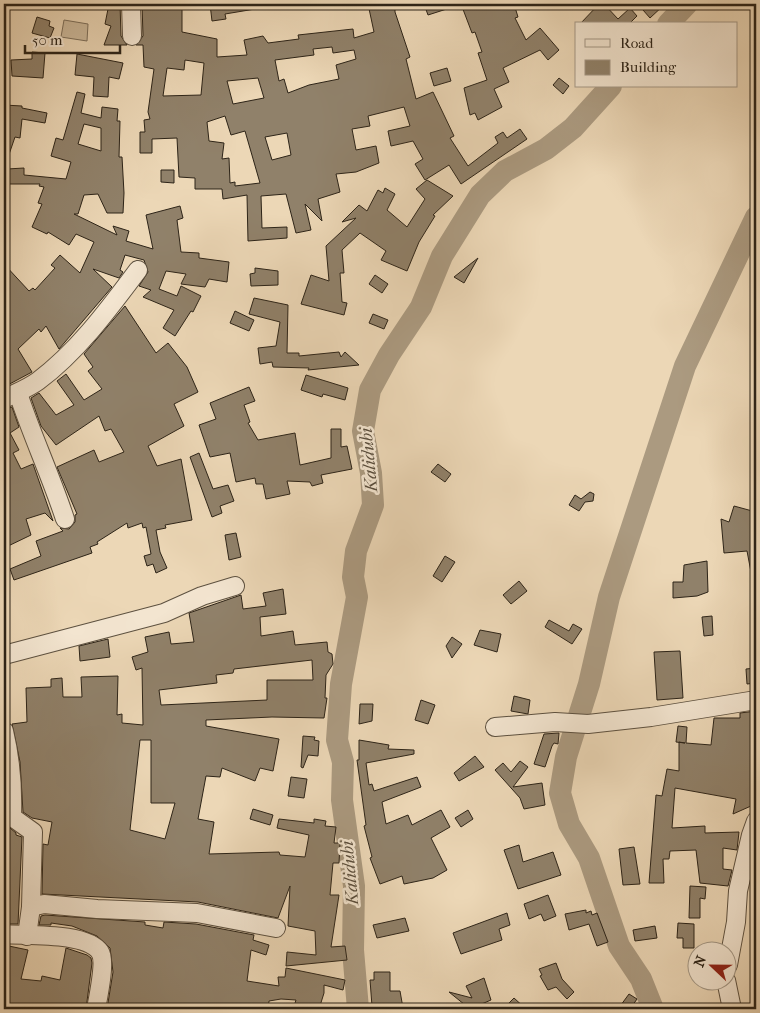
<svg xmlns="http://www.w3.org/2000/svg" width="760" height="1013" viewBox="0 0 760 1013" font-family="'IM FELL French Canon',serif">
<rect width="100%" height="100%" fill="#ecd7b6"/>
<filter id="stains"><feTurbulence type="fractalNoise" baseFrequency=".004" numOctaves="4"/><feColorMatrix values="0 0 0 0 .2 0 0 0 0 .09 0 0 0 0 .02 0 0 0 .5 -.17"/></filter>
<radialGradient id="worn" r=".72"><stop offset=".6" stop-color="#630" stop-opacity="0"/><stop offset="1" stop-color="#630" stop-opacity=".3"/></radialGradient>
<!-- green -->
<polygon fill="#ccb99b" stroke="#7c6e5a" points="64,20 88,24 87,41 61,37"/>
<g fill="none" stroke-linecap="round" stroke-linejoin="round">
<!-- river -->
<g stroke="#ab9a80" stroke-width="22">
<polyline points="668,24 687,4"/>
<polyline points="358,1009 353,950 354,886 342,800 343,762 337,740 341,684 357,597 353,577 356,551 373,505 371,473 363,431 370,390 389,355 421,307 442,256 480,195 505,171 546,149 573,128 611,86"/>
<polyline points="653,1009 641,979 619,946 589,858 569,824 560,793 566,757 589,684 609,597 685,366 756,217"/>
</g>
</g>
<!-- building -->
<g fill="#90816a" stroke="#2d2418" fill-rule="evenodd">
<polygon points="109,4 120,4 121,36 127,45 104,45 111,26 105,24"/>
<path d="M142,4H182V32L217,39V57L247,55L244,40L263,36L268,43L299,39L298,35L353,29L354,38L374,32L368,4H395V12L410,57L406,59L416,99L433,92L454,136L450,138L468,166L498,143L495,137L503,132L507,138L520,129L527,139L461,184L449,165L425,180L415,164L423,159L413,141L391,146L388,131L410,126L404,107L368,116L370,126L352,129L356,150L376,146L379,163L356,172L336,174L340,192L318,199L322,221L305,204L311,230L296,233L286,194L261,196L262,228L287,227V238L248,241L247,195L223,199L222,189H195V178L179,177L177,138L152,139V153H140V132H145L144,120L150,119L148,112L154,69L144,67L143,45H136L143,36ZM332,47L333,53L354,50L356,59L336,65L339,79L309,85L288,93L284,79L279,81L275,60L314,55L313,49ZM185,60L204,63L201,95L163,96L167,68L184,70ZM258,78L264,98L233,104L227,81ZM225,116L231,135L245,131L260,183L235,186V182L230,183L229,158L222,159L224,143L209,141L207,122ZM287,133L291,155L272,160L265,137Z"/>
<polygon points="210,4 255,4 255,9 225,14 226,19 212,21"/>
<polygon points="424,4 456,4 456,6 428,15"/>
<polygon points="461,4 514,4 518,17 515,18 526,40 540,28 559,50 548,60 540,50 503,68 509,82 494,89 502,107 478,120 475,113 470,115 464,88 487,80 478,53 482,52 475,32 472,33"/>
<polygon points="599,4 604,4 618,19 630,8 637,16 629,24 580,24"/>
<polygon points="650,4 665,4 650,18 643,10"/>
<polygon points="37,17 50,21 49,26 54,28 50,38 32,33"/>
<polygon points="32,52 45,53 43,78 12,76 11,60 32,59"/>
<polygon points="77,54 123,63 119,79 109,77 108,97 93,96 94,77 75,75"/>
<polygon points="447,68 451,81 434,86 430,73"/>
<polygon points="559,78 569,86 563,94 553,85"/>
<path d="M77,92L85,94L81,113L101,118L102,107L118,109L117,121H120L119,157H122L124,193L123,213H107L98,194L84,195L78,214H74L117,235L113,226L129,231L126,241L153,249L146,215L180,206L183,218L177,220L181,252L199,253V258L229,262L227,282L209,279L205,287L181,284L186,274L166,271L159,289L177,296L181,286L201,296L193,312L191,311L175,336L163,328L174,310L143,297L151,290L139,286L148,272L144,260L125,255L120,270L123,272L119,278L93,269L112,287L59,349L46,326L41,332L39,329L18,349L32,372L4,387V264L29,291L33,288L35,290L55,268L51,265L60,255L80,273L94,242L76,234L69,245L48,232L47,234L32,227L42,204L38,203L44,187L39,186L40,184H7V169L24,168V175L66,179L71,162L51,156L56,138L63,140ZM84,124L101,128V151L78,144Z"/>
<polygon points="4,105 22,106 22,108 47,113 45,123 22,119 20,138 15,137 5,166"/>
<polygon points="161,170 174,170 174,183 161,182"/>
<polygon points="427,180 453,196 433,215 435,216 419,242 407,271 381,260 386,251 360,233 342,250 344,273 340,273 342,302 347,303 344,315 301,304 311,275 329,281 326,246 356,218 342,222 359,205 367,211 378,190 383,193 385,188 395,194 387,210 407,227 425,199 416,189"/>
<polygon points="478,258 464,283 454,277"/>
<polygon points="255,268 278,271 278,285 251,286 250,274 255,273"/>
<polygon points="375,275 388,284 382,293 369,284"/>
<polygon points="254,298 288,305 287,353 299,353 299,356 339,352 341,357 345,352 359,365 308,370 309,368 273,367 272,362 260,364 258,348 276,346 280,322 249,314"/>
<polygon points="125,306 156,353 168,343 187,367 198,392 174,404 184,426 148,446 157,466 181,459 192,520 165,525 166,528 156,530 160,552 167,568 156,573 153,564 147,566 144,556 151,554 146,527 143,528 142,523 128,528 127,523 97,542 98,544 90,547 92,553 14,580 10,569 41,556 36,541 63,531 60,528 69,529 75,522 75,515 77,514 57,467 94,450 99,462 124,452 111,429 105,431 99,416 56,445 41,426 31,398 39,393 56,415 74,405 57,381 66,374 84,400 102,389 88,371 93,367 84,354"/>
<polygon points="235,311 254,320 249,331 230,323"/>
<polygon points="373,314 388,320 384,329 369,323"/>
<polygon points="306,375 348,388 345,400 323,394 322,397 301,390"/>
<polygon points="249,387 255,401 244,405 250,422 248,423 258,440 295,433 300,465 331,458 331,429 341,429 341,447 347,446 352,469 321,475 323,483 312,486 310,482 287,481 290,494 266,499 263,484 256,484 255,478 236,482 230,453 210,457 199,425 216,419 210,403"/>
<polygon points="12,407 19,427 10,433 19,450 13,453 21,469 33,464 53,521 45,513 26,519 31,535 4,548 4,410"/>
<polygon points="199,453 213,489 228,485 234,501 220,506 222,513 212,517 190,457"/>
<polygon points="438,464 451,474 445,482 431,472"/>
<polygon points="590,492 594,494 593,501 585,502 579,511 569,505 575,495 581,499"/>
<polygon points="734,506 756,512 756,571 751,572 747,551 724,553 721,519 729,522"/>
<polygon points="236,533 241,557 229,560 225,535"/>
<polygon points="445,556 455,562 442,582 433,576"/>
<polygon points="707,561 708,592 697,596 673,598 673,582 683,582 684,565"/>
<polygon points="519,581 527,591 511,604 503,595"/>
<path d="M283,589L286,614L260,617L261,636L293,631L295,645L327,642L328,652L332,654L333,664L326,675L325,698H327L324,718L272,717L206,720V726L279,739L273,771L260,768L255,781L222,768L220,777L206,776L198,819L214,822L209,854L279,852L280,855L305,857L309,835L277,828L279,819L314,823V819L326,821L325,826L336,827L334,843H340L339,863H333L330,895H339L331,947L345,946L347,960L286,966L287,952L316,955L315,931L288,926L290,886L278,918L198,902L42,894L43,844L48,845L52,822L32,818L23,812L20,762L12,724L27,722L26,688L51,687V679L62,678L63,697H82L81,677L118,676L117,715L122,714V723L143,725L142,668L136,670L132,657L148,652L145,637L169,632L171,644L194,642L189,613L241,595L243,609L266,606L263,593ZM312,660L313,680H267V700L161,705L159,690L217,683L216,675L233,673L234,669ZM140,740H151V803H175L165,839L130,830Z"/>
<polygon points="712,616 713,635 704,636 702,617"/>
<polygon points="549,620 569,631 573,624 582,629 572,644 545,627"/>
<polygon points="480,630 501,634 497,652 474,645"/>
<polygon points="452,637 462,644 452,658 446,646"/>
<polygon points="108,639 110,657 80,661 79,646"/>
<polygon points="680,651 683,698 657,700 654,652"/>
<polygon points="756,668 756,683 747,684 746,669"/>
<polygon points="514,696 530,700 528,714 511,711"/>
<polygon points="421,700 435,705 428,724 415,720"/>
<polygon points="360,704 373,704 372,721 359,724"/>
<polygon points="756,711 753,744 756,745 756,808 751,806 733,814 736,799 675,788 672,828 705,826 705,833 739,832 737,850 723,848 723,869 732,870 728,886 700,883 696,850 670,851 669,859 663,859 664,883 649,883 656,795 662,796 667,769 679,771 679,742 685,743 676,742 678,726 687,727 686,743 711,745 714,718 740,718 740,713"/>
<polygon points="559,733 558,744 554,743 552,746 545,767 534,764 544,734"/>
<polygon points="303,736 315,737 314,740 319,741 318,756 308,755 303,768 301,767"/>
<polygon points="359,740 389,745 388,749 414,750 414,754 366,763 369,785 372,784 374,791 417,777 421,787 382,802 386,824 408,815 412,825 441,810 450,827 431,838 447,870 433,878 404,884 402,876 380,884 370,858 372,857 364,826 366,825 357,760 359,760"/>
<polygon points="475,756 484,767 459,781 454,773"/>
<polygon points="520,761 528,767 513,787 542,783 545,805 524,809 520,798 495,770 503,763 511,772"/>
<polygon points="291,777 307,779 304,798 288,796"/>
<polygon points="253,809 273,815 270,825 250,819"/>
<polygon points="468,810 473,819 461,827 455,818"/>
<polygon points="4,823 16,833 16,835 22,837 18,924 4,924"/>
<polygon points="519,845 523,862 553,852 561,875 518,889 504,850"/>
<polygon points="634,847 640,884 623,885 619,849"/>
<polygon points="690,886 706,887 705,899 700,898 700,918 689,918"/>
<polygon points="548,895 556,916 544,921 541,914 529,919 524,904"/>
<polygon points="586,910 586,913 591,911 592,915 597,913 608,942 597,946 589,924 569,930 565,914"/>
<polygon points="507,913 510,925 499,929 502,940 461,954 453,933"/>
<polygon points="45,915 145,922 145,925 163,928 164,922 196,924 254,935 253,940 269,945 266,955 251,950 247,981 279,986 278,977 285,977 286,968 345,980 343,990 324,985 324,993 319,1009 293,1009 296,1000 281,999 269,1001 268,1009 107,1009 113,972 110,948 97,936 72,926 51,923 51,925 39,925 41,916"/>
<polygon points="405,918 409,931 377,938 373,925"/>
<polygon points="678,923 694,924 694,948 683,948 683,938 677,938"/>
<polygon points="655,926 657,938 635,941 633,930"/>
<polygon points="4,945 28,950 21,979 41,981 42,976 60,980 66,948 87,955 91,958 92,963 86,1009 4,1009"/>
<polygon points="556,963 562,979 574,992 567,999 556,987 548,990 540,976 542,975 539,969"/>
<polygon points="374,972 390,972 390,991 400,991 403,1008 376,1009 376,1006 372,1006 370,980 374,980"/>
<polygon points="484,978 491,1000 470,1009 449,992 472,998 466,986"/>
<polygon points="629,994 637,999 630,1009 618,1009"/>
<polygon points="514,998 526,1009 503,1009"/>
</g>
<g fill="none" stroke-linecap="round" stroke-linejoin="round">
<!-- minor casing -->
<g stroke="#5d5140" stroke-width="20">
<g id="minor">
<polyline points="131,4 132,36"/>
<path d="M18,393C32,436 51,476 65,519"/>
<path d="M4,399C15,393 27,389 38,381C78,351 108,310 138,270"/>
<polyline points="4,655 164,613 202,596 235,586"/>
<polyline points="495,727 555,722 588,724 651,717 756,700"/>
<path d="M4,731C11,760 13,788 12,817L33,832L31,907"/>
<path d="M4,934C27,936 86,932 100,952C106,961 98,998 96,1009"/>
<polyline points="27,936 31,907 44,904 97,909 197,913 276,928"/>
<polyline points="728,965 736,922 738,891 751,835 756,821"/>
<polyline points="726,980 732,1009"/>
</g>
</g>
<!-- minor -->
<use href="#minor" stroke="#f3e5d0" stroke-width="18"/>
</g>
<g text-anchor="middle" dominant-baseline="central" stroke-width="5" stroke-linejoin="round" paint-order="stroke">
<!-- water labels -->
<g font-size="18" font-style="italic" fill="#594d3c" stroke="#f3e5d0">
<text transform="translate(369 460) rotate(-95)">Kalidubi</text>
<text transform="translate(350 873) rotate(-95)">Kalidubi</text>
</g>
</g>
<!-- margin -->
<rect width="760" height="1013" fill="none" stroke="#ecd7b6" stroke-width="20"/>
<rect x="5" y="5" width="750" height="1003" fill="none" stroke="#2d2418" stroke-width="2.5"/>
<rect x="10" y="10" width="740" height="993" fill="none" stroke="#2d2418"/>
<!-- legend -->
<rect x="575" y="22" width="162" height="65" fill="#f3e5d0" stroke="#a49886"/>
<rect x="585" y="39" width="25" height="8" fill="#f3e5d0" stroke="#a49886"/>
<text x="620" y="48" font-size="15" fill="#2d2418">Road</text>
<rect x="585" y="60" width="25" height="15" fill="#90816a" stroke="#a49886"/>
<text x="620" y="72" font-size="15" fill="#2d2418">Building</text>
<!-- north arrow -->
<g transform="translate(712 966) rotate(292)"><circle r="24" fill="#f3e5d0" stroke="#a49886"/>
<path d="M0-4L9 19L0 12L-9 19Z" fill="#8f2418"/>
<text y="-8" font-size="14" font-weight="bold" text-anchor="middle" fill="#2d2418">N</text>
</g>
<!-- scale -->
<path d="M25 45v8h95v-8" fill="none" stroke="#2d2418" stroke-width="2.5"/>
<text x="32" y="45" font-size="15" fill="#2d2418" stroke="#f3e5d0" stroke-width="4" paint-order="stroke">50 m</text>
<rect width="100%" height="100%" filter="url(#stains)"/>
<rect width="100%" height="100%" fill="url(#worn)"/>
</svg>
